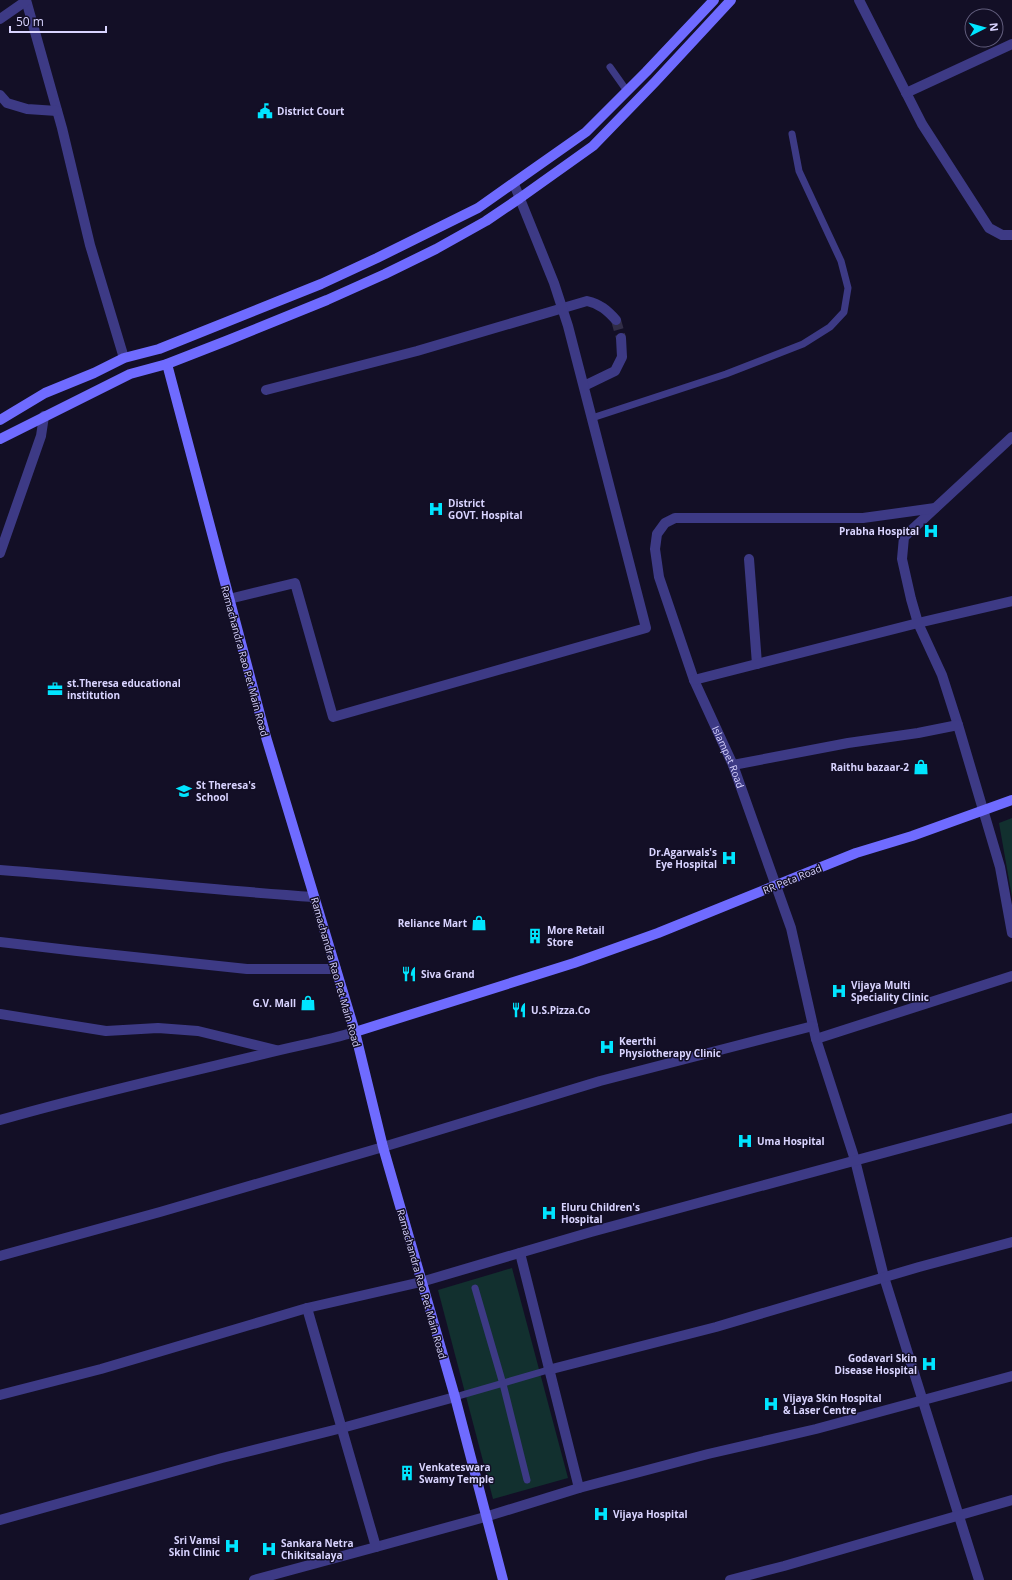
<svg xmlns="http://www.w3.org/2000/svg" width="1012" height="1580" viewBox="0 0 1012 1580" font-family="'Open Sans',sans-serif">
<rect width="100%" height="100%" fill="#130f26"/>
<!-- green -->
<g fill="#12302f">
<polygon points="1012,818 1012,897 999,823"/>
<polygon points="512,1268 568,1478 493,1499 438,1290"/>
</g>
<g fill="none" stroke-linecap="round" stroke-linejoin="round">
<!-- street-tunnel -->
<polyline stroke="#312d47" stroke-width="10" stroke-dasharray="10 5" stroke-linecap="butt" points="616,320 621,338"/>
<!-- lane -->
<g stroke="#3d3a85" stroke-width="7">
<polyline points="610,67 627,91"/>
<polyline points="592,418 726,374 803,344 830,327 844,312 848,288 841,261 799,171 792,134"/>
<polyline points="475,1288 503,1384 527,1480"/>
<polyline points="455,1397 548,1370"/>
</g>
<!-- street -->
<g stroke="#3d3a85" stroke-width="10">
<polyline points="26,0 62,128 90,245 124,358"/>
<polyline points="859,0 922,124 989,228 1002,235 1012,235"/>
<polyline points="0,19 26,1"/>
<polyline points="906,93 1012,44"/>
<polyline points="0,95 7,103 27,109 57,111"/>
<polyline points="584,386 615,371 622,357 621,338"/>
<path d="M266,390L417,351L587,301C600,304 607,310 616,320"/>
<polyline points="1012,437 904,537 902,559 911,599 918,623 942,675 958,725 1000,867 1012,933"/>
<path id="s1" d="M935,508L863,518H675L665,523L657,534L655,549L659,577L694,680L733,765L791,928L816,1039L855,1160L884,1277L979,1580"/>
<polyline points="0,553 41,436 44,416"/>
<polyline points="749,559 757,664"/>
<polyline points="229,599 295,583 333,717 646,628 568,326 554,283 514,184"/>
<polyline points="694,680 918,623 1012,601"/>
<polyline points="733,765 848,743 918,733 958,725"/>
<path d="M0,870C105,878 209,890 314,897"/>
<polyline points="0,942 77,951 247,969 336,969"/>
<polyline points="0,1014 106,1031 158,1028 198,1031 276,1050"/>
<polyline points="816,1039 1012,976"/>
<path d="M0,1120C87,1095 176,1075 264,1054C295,1046 325,1041 355,1032"/>
<polyline points="520,1253 579,1488"/>
<polyline points="0,1256 160,1212 383,1147 600,1081 813,1026"/>
<polyline points="548,1370 716,1327 919,1267 1012,1242"/>
<polyline points="0,1395 101,1369 307,1308 421,1282 591,1232 1012,1118"/>
<polyline points="0,1520 222,1458 342,1428 455,1397"/>
<polyline points="376,1547 485,1517 579,1488 708,1454 816,1429 1012,1376"/>
<polyline points="254,1580 376,1547 307,1308"/>
<polyline points="730,1580 784,1566 1012,1500"/>
</g>
<!-- secondary -->
<g stroke="#6f6bff" stroke-width="10">
<polyline points="167,364 266,737 355,1032 383,1147 455,1397 503,1580"/>
<polyline points="0,420 45,393 94,373 124,358 159,349 321,284 377,258 478,208 586,132 646,72 714,0"/>
<polyline points="0,439 130,374 167,364 226,341 327,300 385,274 436,249 486,221 520,198 593,146 655,82 731,0"/>
<polyline points="355,1032 574,963 658,933 856,853 912,836 1012,800"/>
</g>
</g>
<!-- icons -->
<defs>
<g id="civic-bare" transform="scale(1.2)"><path d="M-.6-6.5H3V-4.5H.6V-3L4-1V1h2V6H-6V1h2V-1L-.6-3ZM-1.2 2.5V6h2.4V2.5Z" fill="#00e5ff" stroke="#130f26" stroke-width="2.5" paint-order="stroke"/></g>
<g id="hospital-bare" transform="scale(1.2)"><path d="M-5-5h3v3.5h4V-5h3V5h-3V1.5h-4V5h-3Z" fill="#00e5ff" stroke="#130f26" stroke-width="2.5" paint-order="stroke"/></g>
<g id="office-bare" transform="scale(1.2)"><path d="M-6-3h4V-5.5h4V-3h4V5H-6ZM-1-4.5V-3h2v-1.5ZM-6 0V1H6V0Z" fill="#00e5ff" stroke="#130f26" stroke-width="2.5" paint-order="stroke"/></g>
<g id="shop-bare" transform="scale(1.2)"><path d="M-5-2.5h2.3a2.7 3.5 0 0 1 5.4 0H5L5.5 6h-11ZM-1.5-2.5h3a1.5 2.3 0 0 0-3 0Z" fill="#00e5ff" stroke="#130f26" stroke-width="2.5" paint-order="stroke"/></g>
<g id="school-bare" transform="scale(1.2)"><path d="M0-5L7-2L0 1L-7-2ZM-4 1L0 2.5L4 1V4Q0 6-4 4Z" fill="#00e5ff" stroke="#130f26" stroke-width="2.5" paint-order="stroke"/></g>
<g id="building-bare" transform="scale(1.2)"><path d="M-4-6H4V6H1V3H-1V6H-4ZM-2.5-4.3h1.7v1.8h-1.7ZM.8-4.3h1.7v1.8H.8ZM-2.5-1h1.7V.8h-1.7ZM.8-1h1.7V.8H.8Z" fill="#00e5ff" stroke="#130f26" stroke-width="2.5" paint-order="stroke"/></g>
<g id="restaurant-bare" transform="scale(1.2)"><path d="M-5-6h1v4h1v-4h1v4h1v-4h1v5L-1.5 .5V6h-2V.5L-5-1ZM5-6V6H3V1.5H1.5Q1.5-4 5-6Z" fill="#00e5ff" stroke="#130f26" stroke-width="2.5" paint-order="stroke"/></g>
</defs>
<g fill-rule="evenodd">
<use href="#civic-bare" x="265" y="111"/>
<use href="#hospital-bare" x="436" y="509"/>
<use href="#hospital-bare" x="931" y="531"/>
<use href="#office-bare" x="55" y="689"/>
<use href="#shop-bare" x="921" y="767"/>
<use href="#school-bare" x="184" y="791"/>
<use href="#hospital-bare" x="729" y="858"/>
<use href="#shop-bare" x="479" y="923"/>
<use href="#building-bare" x="535" y="936"/>
<use href="#restaurant-bare" x="409" y="974"/>
<use href="#hospital-bare" x="839" y="991"/>
<use href="#shop-bare" x="308" y="1003"/>
<use href="#restaurant-bare" x="519" y="1010"/>
<use href="#hospital-bare" x="607" y="1047"/>
<use href="#hospital-bare" x="745" y="1141"/>
<use href="#hospital-bare" x="549" y="1213"/>
<use href="#hospital-bare" x="929" y="1364"/>
<use href="#hospital-bare" x="771" y="1404"/>
<use href="#building-bare" x="407" y="1473"/>
<use href="#hospital-bare" x="601" y="1514"/>
<use href="#hospital-bare" x="232" y="1546"/>
<use href="#hospital-bare" x="269" y="1549"/>
</g>
<g text-anchor="middle" dominant-baseline="central" stroke-width="3" stroke-linejoin="round" paint-order="stroke">
<!-- poi labels -->
<g font-size="10" font-weight="bold" fill="#d9d4ff" stroke="#130f26" text-anchor="start">
<text x="277" y="111">District Court</text>
<text x="448" y="503">District<tspan x="448" dy="12">GOVT. Hospital</tspan></text>
<text x="919" y="531" text-anchor="end">Prabha Hospital</text>
<text x="67" y="683">st.Theresa educational<tspan x="67" dy="12">institution</tspan></text>
<text x="909" y="767" text-anchor="end">Raithu bazaar-2</text>
<text x="196" y="785">St Theresa's<tspan x="196" dy="12">School</tspan></text>
<text x="717" y="852" text-anchor="end">Dr.Agarwals's<tspan x="717" dy="12">Eye Hospital</tspan></text>
<text x="467" y="923" text-anchor="end">Reliance Mart</text>
<text x="547" y="930">More Retail<tspan x="547" dy="12">Store</tspan></text>
<text x="421" y="974">Siva Grand</text>
<text x="851" y="985">Vijaya Multi<tspan x="851" dy="12">Speciality Clinic</tspan></text>
<text x="296" y="1003" text-anchor="end">G.V. Mall</text>
<text x="531" y="1010">U.S.Pizza.Co</text>
<text x="619" y="1041">Keerthi<tspan x="619" dy="12">Physiotherapy Clinic</tspan></text>
<text x="757" y="1141">Uma Hospital</text>
<text x="561" y="1207">Eluru Children's<tspan x="561" dy="12">Hospital</tspan></text>
<text x="917" y="1358" text-anchor="end">Godavari Skin<tspan x="917" dy="12">Disease Hospital</tspan></text>
<text x="783" y="1398">Vijaya Skin Hospital<tspan x="783" dy="12">&amp; Laser Centre</tspan></text>
<text x="419" y="1467">Venkateswara<tspan x="419" dy="12">Swamy Temple</tspan></text>
<text x="613" y="1514">Vijaya Hospital</text>
<text x="220" y="1540" text-anchor="end">Sri Vamsi<tspan x="220" dy="12">Skin Clinic</tspan></text>
<text x="281" y="1543">Sankara Netra<tspan x="281" dy="12">Chikitsalaya</tspan></text>
</g>
<!-- street labels -->
<g font-size="10" fill="#d9d4ff" stroke="#130f26">
<text transform="translate(245 661) rotate(75)">Ramachandra Rao Pet Main Road</text>
<text stroke="none"><textPath href="#s1" startOffset="522">Islampet Road</textPath></text>
<text transform="translate(792 879) rotate(-22)">RR Peta Road</text>
<text transform="translate(336 972) rotate(74)">Ramachandra Rao Pet Main Road</text>
<text transform="translate(422 1284) rotate(74)">Ramachandra Rao Pet Main Road</text>
</g>
</g>
<!-- north arrow -->
<g transform="translate(984 28) rotate(84)"><circle r="19" fill="#130f26" stroke="#625e7d"/>
<path d="M0-3L7 15L0 10L-7 15Z" fill="#00e5ff"/>
<text y="-6" font-size="11" font-weight="bold" text-anchor="middle" fill="#d9d4ff">N</text>
</g>
<!-- scale -->
<path d="M10 26v6h96v-6" fill="none" stroke="#d9d4ff" stroke-width="2"/>
<text x="16" y="26" font-size="12" fill="#d9d4ff" stroke="#130f26" stroke-width="3" paint-order="stroke">50 m</text>
</svg>
